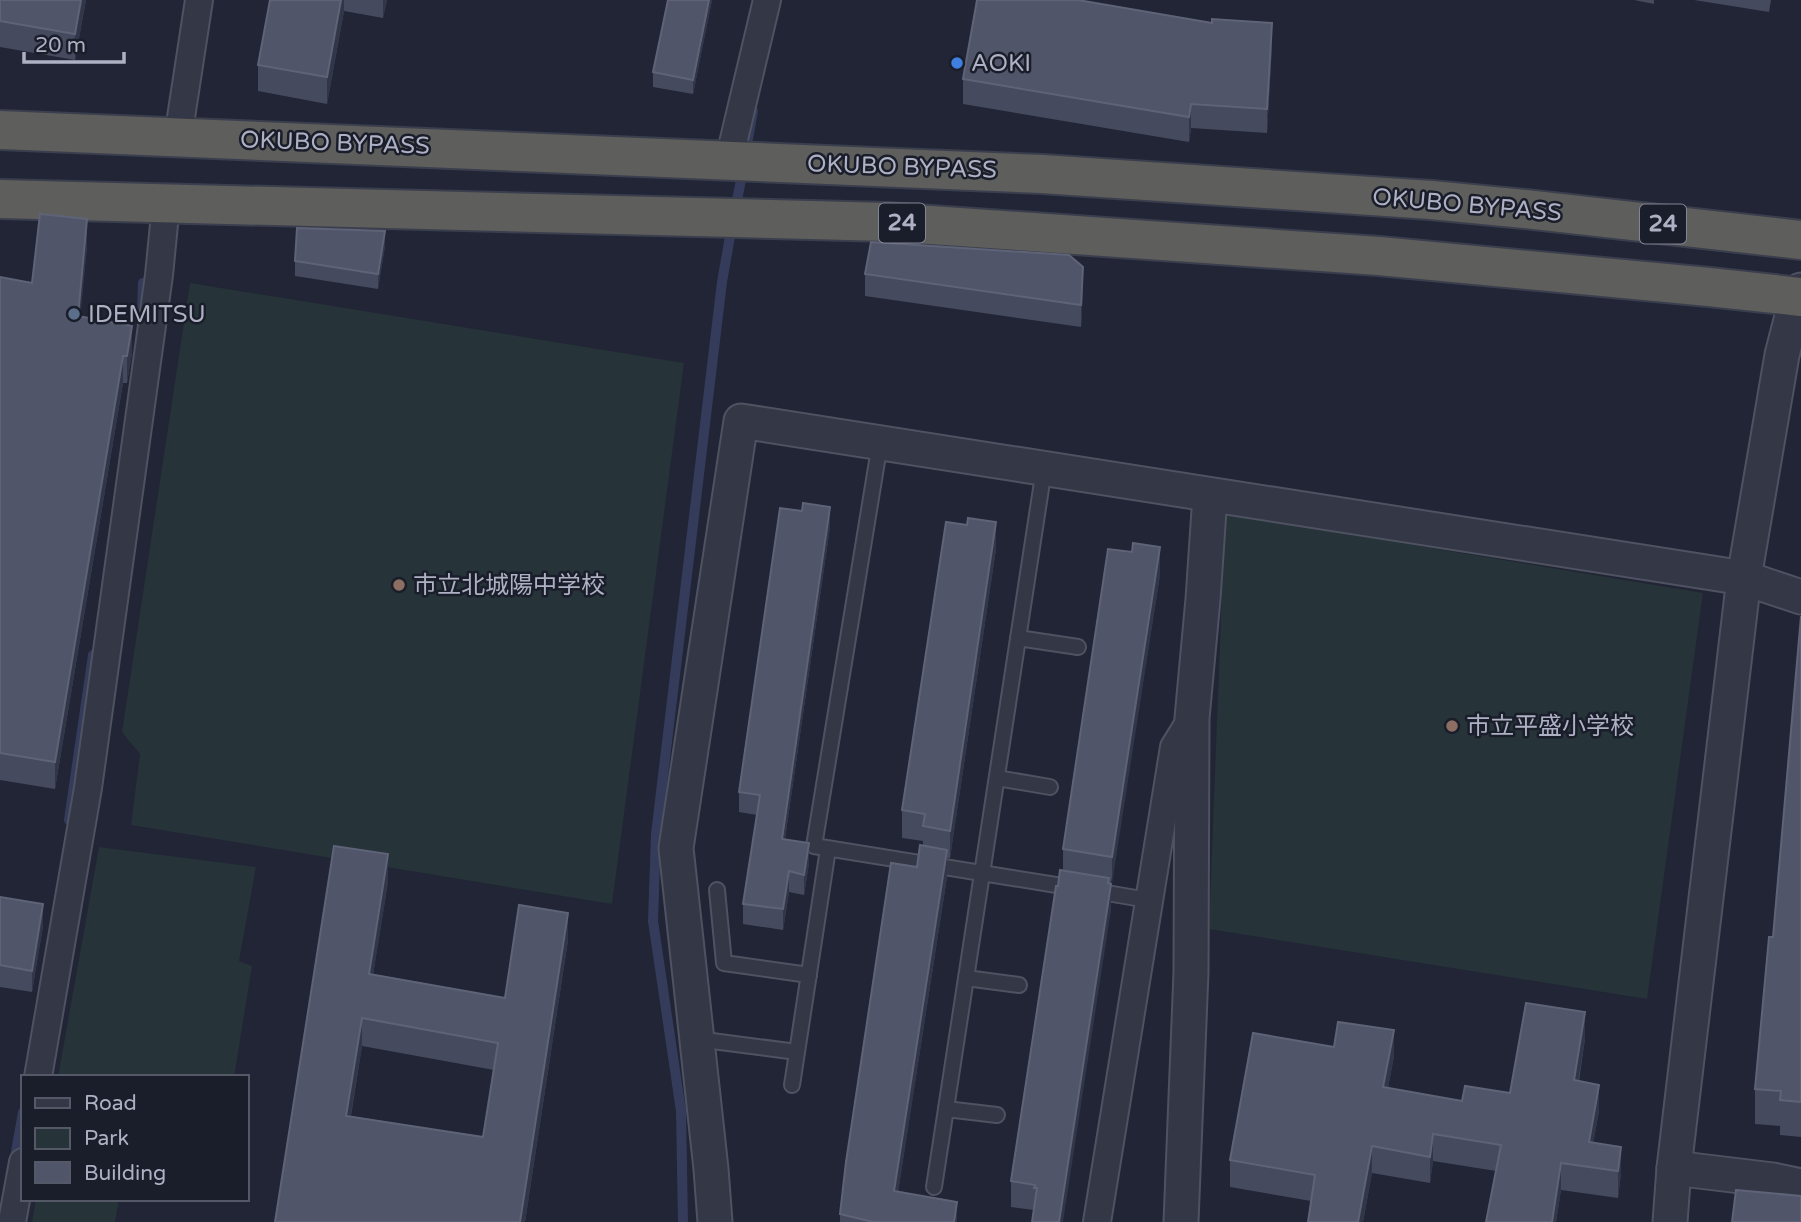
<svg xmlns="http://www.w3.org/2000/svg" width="1801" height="1222" viewBox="0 0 1801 1222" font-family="'Varela Round','Noto Sans JP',sans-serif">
<rect width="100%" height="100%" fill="#212535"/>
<!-- green -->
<g fill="#263339">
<polygon points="190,283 684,363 612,904 131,825 140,754 122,732"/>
<polygon points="1225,514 1703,593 1647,999 1209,929"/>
<polygon points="99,847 256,867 239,961 252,966 234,1077 58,1077"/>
<polygon points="36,1199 119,1199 115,1222 32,1222"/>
</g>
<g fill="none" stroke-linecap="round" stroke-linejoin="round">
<!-- stream -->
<g stroke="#353c5b" stroke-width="10">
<polyline points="745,155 753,111"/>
<polyline points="735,210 743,170"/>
<polyline points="142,311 143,283"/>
<polyline points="69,820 93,655"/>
<polyline points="14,1163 23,1112"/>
<polyline points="683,1222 681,1111 653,921 656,834 722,282 732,225"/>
</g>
<!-- service casing -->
<g stroke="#4e5261" stroke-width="18">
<g id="service">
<polyline points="880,443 814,846 1075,888"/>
<polyline points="1018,638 1078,647"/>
<polyline points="997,778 1050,787"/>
<polyline points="717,890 724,963 809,975"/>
<polyline points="1095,891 1148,900"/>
<polyline points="966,978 1019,985"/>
<polyline points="697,1039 797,1052"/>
<polyline points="792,1085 828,849"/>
<polyline points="946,1109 997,1115"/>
<polyline points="934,1187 1044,469"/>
</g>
</g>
<!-- minor casing -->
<g stroke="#4e5261" stroke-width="30">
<g id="minor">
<polyline points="178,137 199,0"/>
<polyline points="729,160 767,0"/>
<polyline points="38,1077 88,788 159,275 166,204"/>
<polyline points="12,1222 23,1162"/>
<polyline points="1097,1222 1174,747 1192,718"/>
</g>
</g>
<!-- tertiary casing -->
<g stroke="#4e5261" stroke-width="37">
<g id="tertiary">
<polyline points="1674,1168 1773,1180 1801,1186"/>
<polyline points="715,1222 711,1169 676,848 741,421 1744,578 1801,597"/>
<polyline points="1181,1222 1191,972 1192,718 1203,599 1210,495"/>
<polyline points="1670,1222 1674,1168 1744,578 1782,355 1797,297 1801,290"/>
</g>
</g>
<!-- trunk casing -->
<g stroke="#3b3f4d" stroke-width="42">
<g id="trunk">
<polyline points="0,130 1042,174 1431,200 1525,209 1801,240"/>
<polyline points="0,199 887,222 1379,256 1709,287 1801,297"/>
</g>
</g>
<!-- service -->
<use href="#service" stroke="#343746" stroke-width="14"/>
<!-- minor -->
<use href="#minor" stroke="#343746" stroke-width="26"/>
<!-- tertiary -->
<use href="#tertiary" stroke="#343746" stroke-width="33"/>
<!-- trunk -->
<use href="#trunk" stroke="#5e5e5c" stroke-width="38"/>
</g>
<!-- wall -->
<g fill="#454a5e" fill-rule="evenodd">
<polygon points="0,0 86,0 75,60 0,47"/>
<polygon points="270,0 387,0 383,18 344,11 327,104 258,91 258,65"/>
<polygon points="668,0 712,0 693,94 653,87 653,72"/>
<polygon points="1634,0 1654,0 1654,4"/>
<polygon points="1694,0 1771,0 1769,12"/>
<polygon points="1272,47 1267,133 1191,128 1189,142 963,104 963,79"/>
<polygon points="87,246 80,316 132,353 127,383 123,383 55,789 0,780 0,277 32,283"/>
<polygon points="385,246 378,289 295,276 295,261"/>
<polygon points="865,274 1083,289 1081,327 865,296"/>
<polygon points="830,527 785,839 809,863 804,895 789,892 783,930 743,924 743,904 757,815 739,812 739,792"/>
<polygon points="996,549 950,858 947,858 947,877 898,1192 957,1222 840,1222 840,1214 917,867 923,846 923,841 902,838 902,810"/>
<polygon points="1160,575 1111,884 1111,910 1034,1210 1011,1207 1011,1181 1058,886 1063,870 1063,849"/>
<polygon points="1801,616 1801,1137 1780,1135 1780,1126 1755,1124 1755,1089 1773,937"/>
<path d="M388,882L373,974L505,998L568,940L525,1222H275ZM362,1046L494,1070L483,1137L351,1116Z"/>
<polygon points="0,897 43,926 32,992 0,987"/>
<polygon points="1585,1039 1579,1081 1599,1111 1593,1143 1621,1173 1618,1198 1561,1190 1556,1222 1486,1222 1496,1171 1433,1161 1430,1183 1372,1173 1363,1222 1308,1222 1311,1201 1230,1187 1230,1160 1334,1047 1394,1056 1388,1088 1462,1101 1510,1093"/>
</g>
<!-- shaded-wall -->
<g fill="#323649">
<polygon points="81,0 86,0 75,60 75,34"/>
<polygon points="341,0 344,0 344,11 327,104 327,77"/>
<polygon points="383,0 387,0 383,18"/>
<polygon points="709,0 712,0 693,94 693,80"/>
<polygon points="1272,23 1272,47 1267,133 1267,109"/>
<polygon points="1191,104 1191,128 1189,142 1189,117"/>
<polygon points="87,219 87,246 78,343 78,316"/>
<polygon points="385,231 385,246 378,289 378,274"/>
<polygon points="1083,267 1083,289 1081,327 1081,305"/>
<polygon points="132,326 132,353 127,383 127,356"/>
<polygon points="123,356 123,383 55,789 55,762"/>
<polygon points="830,507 830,527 782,859 782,839"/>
<polygon points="996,522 996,549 950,858 950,831"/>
<polygon points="1160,547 1160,575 1112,884 1112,857"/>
<polygon points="809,843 809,863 804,895 804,875"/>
<polygon points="947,850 947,877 894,1219 894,1191"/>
<polygon points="388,854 388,882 369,1001 369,974"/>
<polygon points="789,871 789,892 783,930 783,909"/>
<polygon points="1109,878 1109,899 1111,884 1111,910 1063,1222 1059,1222"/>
<polygon points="43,904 43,926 32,992 32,971"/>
<polygon points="568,913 568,940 525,1222 520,1222"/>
<polygon points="1585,1012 1585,1039 1574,1107 1574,1080"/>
<polygon points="362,1018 362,1046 346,1144 346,1116"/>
<polygon points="1394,1030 1394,1056 1383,1114 1383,1087"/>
<polygon points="1599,1085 1599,1111 1589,1169 1589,1142"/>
<polygon points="1433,1134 1433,1161 1430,1183 1430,1157"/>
<polygon points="1372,1146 1372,1173 1363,1222 1358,1222"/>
<polygon points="1621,1147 1621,1173 1618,1198 1618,1171"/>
<polygon points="1561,1163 1561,1190 1556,1222 1552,1222"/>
<polygon points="957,1202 957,1222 954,1222"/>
</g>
<!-- building -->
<g fill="#505569" stroke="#5f6377" stroke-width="2" fill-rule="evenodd">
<polygon points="0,0 81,0 75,34 0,21"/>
<polygon points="270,0 341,0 327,77 258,65"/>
<polygon points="668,0 709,0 693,80 653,72"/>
<polygon points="977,0 1078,0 1212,23 1212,19 1272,23 1267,109 1191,104 1189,117 963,79"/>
<polygon points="40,214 87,219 78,316 132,326 127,356 123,356 55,762 0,753 0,277 32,283"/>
<polygon points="297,228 385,231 378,274 295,261"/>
<polygon points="871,242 1069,255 1083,267 1081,305 865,274"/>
<polygon points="803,503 830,507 782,839 809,843 804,875 789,871 783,909 743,904 760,795 739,792 780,508 802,511"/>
<polygon points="968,518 996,522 950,831 923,826 925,814 902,810 946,522 967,525"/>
<polygon points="1133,543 1160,547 1112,857 1063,849 1108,549 1132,552"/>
<polygon points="1801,616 1801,1102 1780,1100 1781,1091 1755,1089 1769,937 1773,937"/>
<polygon points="920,845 947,850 894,1191 957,1202 954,1222 873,1222 840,1214 846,1162 891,863 917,867"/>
<path d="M334,846L388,854L369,974L505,998L519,905L568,913L520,1222H275ZM362,1018L498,1043L483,1137L346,1116Z"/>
<polygon points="1060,870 1109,878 1108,883 1111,884 1059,1222 1032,1222 1037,1188 1034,1188 1035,1185 1011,1181 1056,886 1058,886"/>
<polygon points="0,897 43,904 32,971 0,965"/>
<polygon points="1526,1003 1585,1012 1574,1080 1599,1085 1589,1142 1621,1147 1618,1171 1561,1163 1552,1222 1486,1222 1501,1145 1433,1134 1430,1157 1372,1146 1358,1222 1308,1222 1315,1175 1230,1160 1253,1033 1334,1047 1338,1022 1394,1030 1383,1087 1462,1101 1465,1086 1510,1093"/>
<polygon points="1736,1190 1801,1196 1801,1222 1732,1222"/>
</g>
<!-- markers -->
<circle fill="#3f7fe0" stroke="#1a1d2a" stroke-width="2.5" cx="957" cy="63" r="7"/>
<circle fill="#5c6f8a" stroke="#1a1d2a" stroke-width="2.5" cx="74" cy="314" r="7"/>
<g fill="#8d6e63" stroke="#1a1d2a" stroke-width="2.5">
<circle cx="399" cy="585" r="7"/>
<circle cx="1452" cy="726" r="7"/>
</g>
<g text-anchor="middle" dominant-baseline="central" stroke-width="5" stroke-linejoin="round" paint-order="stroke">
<!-- shield labels -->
<g fill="#1a1d2a" stroke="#828595" stroke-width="2">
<rect x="879" y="203.5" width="46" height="39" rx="5"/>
<rect x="1640" y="204.5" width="46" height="39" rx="5"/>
</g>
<g font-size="23" font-weight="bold" fill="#aeb1c3">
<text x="902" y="223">24</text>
<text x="1663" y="224">24</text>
</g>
<!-- poi labels -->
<g font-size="24" fill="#aeb1c3" stroke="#1a1d2a" text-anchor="start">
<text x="971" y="63">AOKI</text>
<text x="88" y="314">IDEMITSU</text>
<text x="413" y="585">市立北城陽中学校</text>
<text x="1466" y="726">市立平盛小学校</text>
</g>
<!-- street labels -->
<g font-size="24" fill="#aeb1c3" stroke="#1a1d2a">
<text transform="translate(335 143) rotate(2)">OKUBO BYPASS</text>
<text transform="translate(902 167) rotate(2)">OKUBO BYPASS</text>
<text transform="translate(1467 205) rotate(5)">OKUBO BYPASS</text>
</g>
</g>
<!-- legend -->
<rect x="21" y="1075" width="228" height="126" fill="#1a1d2a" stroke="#555867" stroke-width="2"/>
<rect x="35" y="1098" width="35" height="10" fill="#343746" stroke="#555867" stroke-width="2"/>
<text x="84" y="1110" font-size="21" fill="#aeb1c3">Road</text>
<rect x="35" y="1128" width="35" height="21" fill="#263339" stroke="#555867" stroke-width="2"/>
<text x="84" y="1145" font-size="21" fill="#aeb1c3">Park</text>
<rect x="35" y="1162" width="35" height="21" fill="#505569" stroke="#555867" stroke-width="2"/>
<text x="84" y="1180" font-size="21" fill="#aeb1c3">Building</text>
<!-- scale -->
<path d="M24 52v10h100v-10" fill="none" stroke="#aeb1c3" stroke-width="3.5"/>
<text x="35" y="52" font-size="21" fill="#aeb1c3" stroke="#1a1d2a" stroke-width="5" paint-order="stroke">20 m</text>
</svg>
